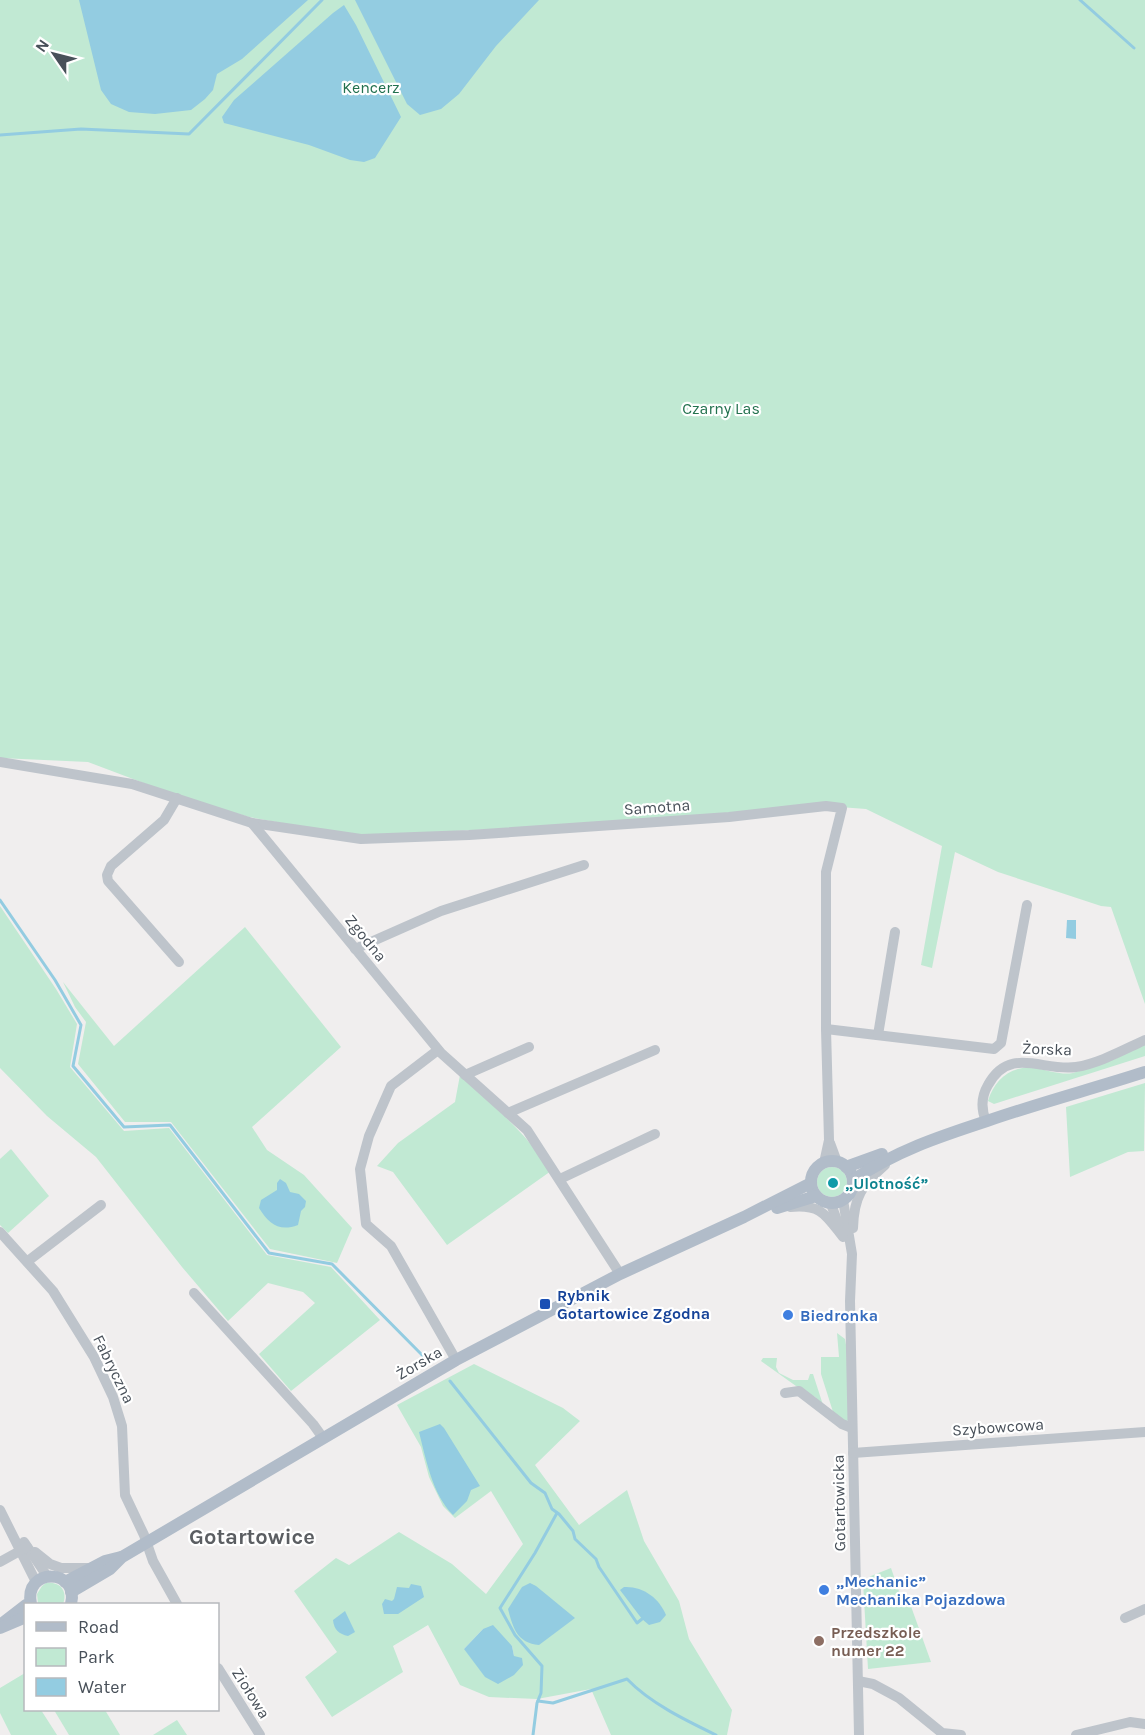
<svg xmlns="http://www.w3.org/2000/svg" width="1145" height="1735" viewBox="0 0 1145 1735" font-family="Karla,sans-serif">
<rect width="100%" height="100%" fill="#f0eeee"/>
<!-- green -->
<g fill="#c1e9d3" fill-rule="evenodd">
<polygon points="0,0 1145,0 1145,1004 1111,907 1101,906 998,872 955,852 932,968 921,965 942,846 866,809 826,806 729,817 355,836 249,817 178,796 88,762 0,758"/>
<polygon points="0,906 56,989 77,1024 70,1067 124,1131 169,1128 267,1255 331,1267 380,1320 291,1391 259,1354 315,1303 303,1292 268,1283 228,1321 182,1267 96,1157 47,1116 0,1068"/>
<polygon points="245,927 341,1047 252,1127 267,1150 304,1175 352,1228 337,1263 270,1249 171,1122 125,1122 78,1064 86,1022 75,1007 63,982 114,1046"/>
<path d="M1145,1044V1056L994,1104L988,1101C995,1077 1015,1063 1040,1069C1051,1071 1061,1075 1073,1073L1115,1059Z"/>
<path d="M460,1075C493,1105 526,1133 551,1171L447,1245L393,1172L377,1166L398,1143L455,1102Z"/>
<polygon points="1145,1083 1144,1151 1128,1152 1070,1177 1066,1107"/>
<polygon points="11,1149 49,1196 8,1233 0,1225 0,1159"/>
<circle cx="832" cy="1182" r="15"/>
<polygon points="837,1333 845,1339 849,1362 848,1420 845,1423 834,1415 821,1374 821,1357 839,1357"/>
<polygon points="763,1358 777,1358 776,1367 779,1373 793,1380 808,1380 810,1374 813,1374 824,1408 815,1397 803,1391 761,1361"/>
<path d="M474,1364L563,1408L580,1421L535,1465L579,1525L627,1490L644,1541L679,1601L689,1639L732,1710L727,1735H611L591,1689L537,1699L489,1697L460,1685L428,1625L393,1646L403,1672L332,1717L305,1677L337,1652L294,1591L336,1558L349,1565L399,1532L452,1564L486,1594L523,1544L491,1491L455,1518L443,1506L429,1477L421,1447L397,1405ZM483,1629L512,1646L514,1656L464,1649Z"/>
<polygon points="891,1568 902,1600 908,1598 931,1662 868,1669 863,1582 871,1576"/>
<path d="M46,1583C60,1581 68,1591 63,1604H38L37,1594L42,1586Z"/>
<polygon points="25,1673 26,1710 41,1710 57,1735 11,1735 0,1713 0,1688"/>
<polygon points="54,1710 105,1710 120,1735 69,1735"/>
<polygon points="177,1720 187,1735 153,1735"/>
</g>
<!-- water -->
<g fill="#93cce1">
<polygon points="79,0 308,0 242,59 217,74 213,90 205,99 191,110 155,114 129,112 111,104 101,90"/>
<polygon points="355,0 539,0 496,46 459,94 441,109 420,115 407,104"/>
<polygon points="344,5 356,25 401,117 375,158 364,162 350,160 309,145 224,123 222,117 234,100 333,13"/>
<polygon points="1067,920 1076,920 1076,939 1066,938"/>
<path d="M280,1179L286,1183L290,1192L299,1194L306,1201L305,1207L301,1211L298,1225C279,1232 269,1224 259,1208L261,1200L277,1190V1183Z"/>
<path d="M440,1424L444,1428L480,1486L471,1490L467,1501L453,1515C432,1494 426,1459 419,1432Z"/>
<path d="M530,1583L536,1586L575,1618L539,1645C517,1643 513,1628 508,1609L522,1587Z"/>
<polygon points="411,1584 421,1586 424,1597 398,1614 384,1614 382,1604 385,1599 392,1601 394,1599 397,1587 409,1588"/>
<path d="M624,1587C643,1586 659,1598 666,1615L660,1622L649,1625L642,1619L620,1590Z"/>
<path d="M345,1611L355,1632L348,1636C339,1634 334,1630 333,1620Z"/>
<polygon points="493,1625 512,1646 514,1656 522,1658 523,1665 514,1675 498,1684 485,1677 464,1649 483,1629"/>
</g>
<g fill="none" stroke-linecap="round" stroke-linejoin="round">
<!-- stream -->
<g stroke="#93cce1" stroke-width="3">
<polyline points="1080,0 1134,48"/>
<polyline points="0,135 81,129 189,134 322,0"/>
<polyline points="0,900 55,980 81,1025 73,1066 124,1127 170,1125 269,1253 332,1264 428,1361"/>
<polyline points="450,1381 531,1483 545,1493 552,1509 559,1514 573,1531 575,1539 596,1559 599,1567 637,1623 642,1619"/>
<path d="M538,1701L553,1703L627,1679C650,1703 685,1720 716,1735"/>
<polyline points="533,1735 537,1703 541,1693 542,1666 515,1635 500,1608 535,1553 557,1513"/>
</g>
<!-- minor -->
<g stroke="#bec4cb" stroke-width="10">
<polyline points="0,762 132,784 252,823 361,839 469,835 729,817 826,806 842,808 826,872 826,1029 829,1140 824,1163"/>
<polyline points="177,798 164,820 111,866 107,875 108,881 179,962"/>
<polyline points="252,823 441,1053 527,1130 620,1274"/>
<polyline points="355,949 441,911 584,865"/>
<polyline points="826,1029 994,1049 1001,1043 1027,905"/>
<polyline points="878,1035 895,932"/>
<polyline points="438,1050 391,1086 369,1136 360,1169 366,1224 391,1246 456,1360"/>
<polyline points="465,1075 529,1047"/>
<polyline points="508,1113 655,1050"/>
<path d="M986,1121C981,1109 981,1097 988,1085C1010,1045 1043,1072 1076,1067C1100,1063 1123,1050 1145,1040"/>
<polyline points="830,1143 837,1162"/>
<polyline points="560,1179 655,1134"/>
<polyline points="843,1200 852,1254 850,1301 859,1735"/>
<polyline points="831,1204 839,1226"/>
<path d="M790,1207C821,1204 825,1214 843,1237"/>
<path d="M853,1228C854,1196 862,1185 885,1165"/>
<polyline points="0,1232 53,1291 94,1357 113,1397 122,1426 125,1495 144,1535 153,1561 177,1604"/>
<polyline points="28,1261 101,1205"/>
<polyline points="194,1293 313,1424 323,1438"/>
<polyline points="785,1393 799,1391 842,1424 852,1428"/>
<polyline points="853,1453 1145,1432"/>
<polyline points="0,1510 36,1582"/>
<polyline points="24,1542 47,1576"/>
<polyline points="35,1552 50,1564 61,1568 92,1568"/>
<polyline points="0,1562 27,1547"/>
<polyline points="1125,1618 1145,1609"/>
<polyline points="218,1668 260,1735"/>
<polyline points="858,1681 873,1684 899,1698 942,1733 961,1735"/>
<polyline points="1076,1735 1130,1722 1145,1724"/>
</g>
<!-- major -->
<g stroke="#b1bcc9" stroke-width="12">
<circle cx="832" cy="1182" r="21"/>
<polyline points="846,1167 882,1154"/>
<path d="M853,1180C896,1151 938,1137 987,1121C1039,1103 1092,1089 1145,1072"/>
<polyline points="777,1208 816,1196"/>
<polyline points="65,1582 105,1561 121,1557"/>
<polyline points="71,1592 110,1569 122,1557 456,1360 620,1274 744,1217 811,1183"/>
<path d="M31,1604C23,1567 80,1568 71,1604"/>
<polyline points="0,1625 26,1605"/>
<polyline points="0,1628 26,1617"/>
</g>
</g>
<!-- markers -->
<circle fill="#0f9aa8" stroke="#fff" stroke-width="2" cx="833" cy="1183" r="6"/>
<rect fill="#1a4fb4" stroke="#fff" stroke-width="2" x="539" y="1298" width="12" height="12" rx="3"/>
<g fill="#3f7fe0" stroke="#fff" stroke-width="2">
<circle cx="788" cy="1315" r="6"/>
<circle cx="824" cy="1590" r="6"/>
</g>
<circle fill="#8d6e63" stroke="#fff" stroke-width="2" cx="819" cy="1641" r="6"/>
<g text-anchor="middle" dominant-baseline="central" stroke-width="4.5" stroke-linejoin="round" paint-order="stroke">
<!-- park labels -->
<g font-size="16" fill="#22714e" stroke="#fff">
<text x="371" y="87">Kencerz</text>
<text x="721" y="408">Czarny Las</text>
</g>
<!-- street labels -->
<g font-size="16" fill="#485059" stroke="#fff">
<text transform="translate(657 807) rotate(-4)">Samotna</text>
<text transform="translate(366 938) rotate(51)">Zgodna</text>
<text transform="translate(1047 1049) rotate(2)">Żorska</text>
<text transform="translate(419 1363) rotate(-30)">Żorska</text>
<text transform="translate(114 1369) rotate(64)">Fabryczna</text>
<text transform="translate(998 1427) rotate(-4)">Szybowcowa</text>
<text transform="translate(839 1503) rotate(-91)">Gotartowicka</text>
<text transform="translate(251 1693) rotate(58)">Ziołowa</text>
</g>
<!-- culture labels -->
<g font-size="16" font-weight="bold" fill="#0d838f" stroke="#fff" text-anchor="start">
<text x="845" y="1183">„Ulotność”</text>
</g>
<!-- transit labels -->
<g font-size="16" font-weight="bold" fill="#164399" stroke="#fff" text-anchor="start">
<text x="557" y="1295">Rybnik<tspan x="557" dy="18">Gotartowice Zgodna</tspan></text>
</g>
<!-- shop labels -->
<g font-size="16" font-weight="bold" fill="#366cbe" stroke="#fff" text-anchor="start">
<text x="800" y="1315">Biedronka</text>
<text x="836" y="1581">„Mechanic”<tspan x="836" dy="18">Mechanika Pojazdowa</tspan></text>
</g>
<!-- education labels -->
<g font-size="16" font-weight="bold" fill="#785e54" stroke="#fff" text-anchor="start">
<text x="831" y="1632">Przedszkole<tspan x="831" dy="18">numer 22</tspan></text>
</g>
<!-- district labels -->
<g font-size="22" font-weight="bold" fill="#5b5e62" stroke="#fff">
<text x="252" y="1537">Gotartowice</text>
</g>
</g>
<!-- legend -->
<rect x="24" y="1603" width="195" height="108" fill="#ffffff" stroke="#b6b9bd" stroke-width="1.5"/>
<rect x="36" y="1622" width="30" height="9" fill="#b1bcc9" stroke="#b6b9bd" stroke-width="1.5"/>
<text x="78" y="1633" font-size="18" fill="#485059">Road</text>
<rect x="36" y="1648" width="30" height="18" fill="#c1e9d3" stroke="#b6b9bd" stroke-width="1.5"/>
<text x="78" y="1663" font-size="18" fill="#485059">Park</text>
<rect x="36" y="1678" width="30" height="18" fill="#93cce1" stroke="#b6b9bd" stroke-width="1.5"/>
<text x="78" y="1693" font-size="18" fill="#485059">Water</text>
<!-- north arrow -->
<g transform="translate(54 54) rotate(305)" stroke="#ffffff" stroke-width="4.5" paint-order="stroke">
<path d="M0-4.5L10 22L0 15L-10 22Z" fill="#485059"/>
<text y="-9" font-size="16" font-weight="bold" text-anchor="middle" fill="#485059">N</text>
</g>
</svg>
